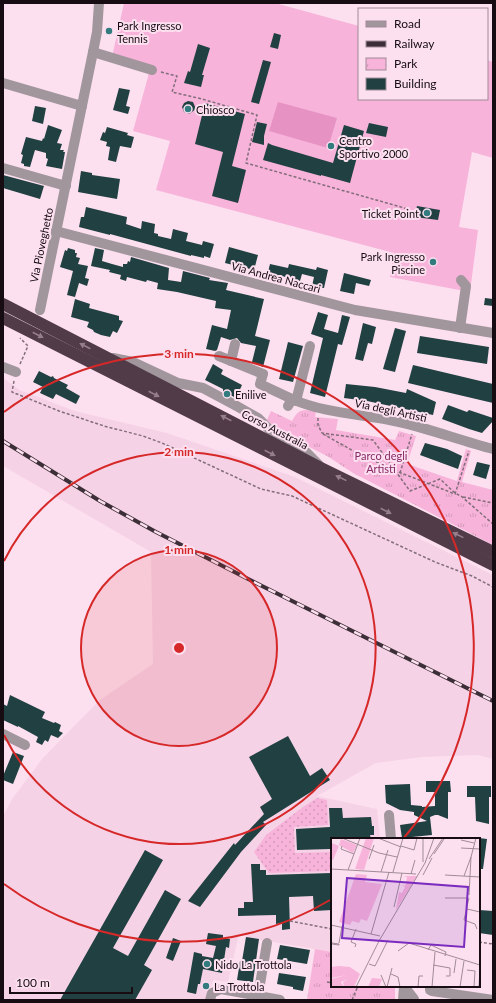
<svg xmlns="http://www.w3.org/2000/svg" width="496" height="1003" viewBox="0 0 496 1003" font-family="Lato,sans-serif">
<defs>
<pattern id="grass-dots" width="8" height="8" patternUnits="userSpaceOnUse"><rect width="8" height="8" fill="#f7b3da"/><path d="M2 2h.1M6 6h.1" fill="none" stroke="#d399ba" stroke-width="1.8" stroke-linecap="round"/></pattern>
<pattern id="park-tufts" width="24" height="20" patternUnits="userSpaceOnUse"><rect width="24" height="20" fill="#f7b3da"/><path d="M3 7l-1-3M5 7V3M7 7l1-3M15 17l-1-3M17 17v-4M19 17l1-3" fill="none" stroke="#d399ba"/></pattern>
</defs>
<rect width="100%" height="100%" fill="#fde0f0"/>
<!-- built -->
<polygon fill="#f6d2e6" points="3,378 20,390 75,411 167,433 295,477 493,575 493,759 478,755 422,757 376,763 317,796 377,809 380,839 332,839 332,952 255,939 239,934 228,982 213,980 208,1000 3,1000 3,816 12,799 42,759 72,728 100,700 153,664 151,552 3,466"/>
<!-- grass -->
<polygon fill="url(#grass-dots)" points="317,798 327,800 328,825 294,827 295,853 332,852 332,871 269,873 254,852 266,835 303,807"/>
<!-- park -->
<g fill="url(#park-tufts)">
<path d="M271,411L292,421C299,408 302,410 316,411L315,417L338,419L336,430L395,440L399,431L416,436L407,464L457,481L466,449L471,451L462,482L493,490V545L353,473L327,456L282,433L267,420Z"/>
<polygon points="315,949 332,952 332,986 395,986 395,1000 307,1000"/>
</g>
<!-- pitch -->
<polygon fill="#f7b3da" points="124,3 275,3 359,26 359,99 487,99 487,60 493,62 493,158 472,152 459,227 478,230 470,292 390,277 394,253 156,190 170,141 133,131 148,77 149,67 112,57"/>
<!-- water -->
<polygon fill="#e693c4" points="278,102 337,118 328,148 269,131"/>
<!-- building -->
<g fill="#204041">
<polygon points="274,33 281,35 278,49 270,47"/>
<polygon points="198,44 210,48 202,75 204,75 201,87 184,83 188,71 190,72"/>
<polygon points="263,60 271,62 259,104 251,102"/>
<polygon points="119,88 130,90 126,106 130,107 128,114 113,110"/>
<polygon points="188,101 193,102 196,109 189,114 184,112 182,107 184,103"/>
<polygon points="205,103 245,114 232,166 246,170 238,203 212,196 223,152 195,144"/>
<polygon points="35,106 46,108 43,124 32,121"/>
<polygon points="257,122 267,124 264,136 264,145 252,142"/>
<polygon points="369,123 388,127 386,137 366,133"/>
<polygon points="48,125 62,130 57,143 62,144 60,150 64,150 63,152 65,152 62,169 46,166 48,159 46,158 46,153 35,150 30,167 24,166 24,164 21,163 23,155 21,154 26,137 42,141 43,138 44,139"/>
<polygon points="344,125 364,131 350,183 321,175 321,176 263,160 268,143 272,145 333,163"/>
<polygon points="107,127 128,133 127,135 134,137 131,148 120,146 116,162 108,160 110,147 106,146 107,142 100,140 103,132 105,133"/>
<polygon points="81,171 92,173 92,175 120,179 117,199 78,192"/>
<polygon points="3,175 44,186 40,199 3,188"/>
<polygon points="417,206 440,210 438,220 415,217"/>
<polygon points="86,207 127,217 126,224 141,229 142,221 155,224 154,233 158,234 158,236 171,239 173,229 188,233 186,241 202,245 203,241 214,244 210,258 204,256 204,258 191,255 191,256 110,234 110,235 79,227 81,217 84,217"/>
<polygon points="229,247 258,255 254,270 225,263"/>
<polygon points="68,248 75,250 75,253 77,253 76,257 80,258 78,264 88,266 85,278 89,279 87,286 79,283 75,297 67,295 73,271 60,267 65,250 67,251"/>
<polygon points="95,248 104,250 102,261 112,264 123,267 123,264 127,264 128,261 130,262 131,257 169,268 168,280 181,282 183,271 210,278 209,280 228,283 226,290 264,299 255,336 270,340 263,367 252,362 256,346 241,343 237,338 230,340 221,337 217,350 215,351 206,349 212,325 227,329 231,310 215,308 216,301 177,292 157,289 158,283 147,280 146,282 127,277 126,281 120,279 121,275 109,272 110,270 91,266"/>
<polygon points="270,264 288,268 289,264 316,270 317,267 328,270 324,288 312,286 314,277 302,274 300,281 278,275 277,278 267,276"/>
<polygon points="344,273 371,280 369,286 356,283 354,294 340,291"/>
<polygon points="485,298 493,299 493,306 484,305"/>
<polygon points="75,299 90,304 89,308 119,316 119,320 123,321 117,333 113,331 110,337 101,335 94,332 93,330 87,327 89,322 71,317"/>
<polygon points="318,312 328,315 324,329 338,333 342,315 350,317 342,345 338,344 325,397 310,393 323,338 311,334"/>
<polygon points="363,323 376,327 372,344 368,343 363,361 355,359"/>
<polygon points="395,328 406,331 395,372 383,369"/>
<polygon points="420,336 489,347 487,364 417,353"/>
<polygon points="288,342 303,346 293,382 279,379"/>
<polygon points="213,364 223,370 221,374 242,385 236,398 223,391 223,389 205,380"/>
<polygon points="413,365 493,384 493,403 408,383"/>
<polygon points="39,371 51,377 53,376 54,378 68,385 66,388 80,396 76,404 56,394 53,399 40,393 43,387 33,382"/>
<polygon points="346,384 375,387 406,393 407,389 436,402 433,415 367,401 344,398"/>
<polygon points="448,405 467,412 469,410 493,418 493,421 482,433 469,429 442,419"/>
<polygon points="425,443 447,449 462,456 458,469 420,455"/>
<polygon points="477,462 490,465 486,479 473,475"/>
<polygon points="10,695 45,712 42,718 54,723 55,722 61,725 59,731 63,733 58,738 51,735 48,742 45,740 42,745 36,742 38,737 18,726 18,727 3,720 3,704 7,706"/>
<polygon points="288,736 310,776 322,768 330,780 263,822 266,825 241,852 200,907 188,901 234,843 235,845 264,814 260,807 272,799 249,757"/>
<polygon points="13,752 24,756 13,784 3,780 3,776"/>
<polygon points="426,781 450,781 451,792 448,792 448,819 438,815 435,815 430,817 432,835 402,838 400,825 427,821 414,815 414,812 400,810 386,803 385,785 410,784 411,805 422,806 422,807 435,806 435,792 426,792"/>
<polygon points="467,786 491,786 491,797 489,797 489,824 476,821 475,797 467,797"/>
<polygon points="329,808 342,808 343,818 371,817 372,826 374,826 374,835 370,835 371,839 332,839 332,845 330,845 330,849 297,850 296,829 330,827"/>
<polygon points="479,838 487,839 483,869 479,869"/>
<polygon points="145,850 163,860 113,948 128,956 165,890 181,899 144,965 152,970 135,1000 60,1000"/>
<polygon points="251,864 260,864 260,870 266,870 266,875 332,873 332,910 314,911 313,896 289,897 290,929 282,930 282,923 276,924 276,915 238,916 238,908 244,908 244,902 253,902"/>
<polygon points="479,910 493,911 493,935 479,933"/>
<polygon points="208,933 223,935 223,938 230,939 229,948 226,947 222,973 203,969 200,984 198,984 196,994 187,992 194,952 202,954 202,956 213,958 216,946 206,944"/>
<polygon points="246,937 259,939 253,982 237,980 240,961 242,961"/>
<polygon points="173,938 181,941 173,961 166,958"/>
<polygon points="280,945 310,950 307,964 277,959"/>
<polygon points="279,973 306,977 303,991 293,989 293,987 277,984"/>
</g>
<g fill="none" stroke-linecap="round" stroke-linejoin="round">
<!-- path -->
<g stroke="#816e79" stroke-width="1.5" stroke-dasharray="3 2" stroke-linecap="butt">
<polyline points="161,72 177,76 172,92 202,99 257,115 246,163 408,209 407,218"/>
<polyline points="20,364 28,346 20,338"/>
<polyline points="14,381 12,392 59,411 104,426 143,436 162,443 261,489 292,496 435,562 472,576 493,587"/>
<path d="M318,418V425L322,433L373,440L410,491L440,479C447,485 453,493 461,496L493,524"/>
<polyline points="323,434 357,453 396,471 455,494 469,451"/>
<polyline points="400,473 412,434"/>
<polyline points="463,497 493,503"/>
<polyline points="290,921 332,929"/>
<polyline points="479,942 493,944"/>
<polyline points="327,982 332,983"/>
<polyline points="352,1000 358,986"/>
</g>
<!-- minor -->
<g stroke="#a2969d" stroke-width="10">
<polyline points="93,52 152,70"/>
<polyline points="3,83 82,106"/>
<polyline points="3,168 66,186"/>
<polyline points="56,231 355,310 493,333"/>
<polyline points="40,310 93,52 97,32 99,3"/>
<polyline points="460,328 466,286 461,280"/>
<polyline points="219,356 263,374 260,384 292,399"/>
<polyline points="113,358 133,362 178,383 203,388 233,404 258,418 273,433 306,452 319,465"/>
<polyline points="231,361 235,344"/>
<polyline points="3,367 16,372"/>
<polyline points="296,401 310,346"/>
<path d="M288,406L292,399C326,414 363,414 399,422C431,429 461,441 493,449"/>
<polyline points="3,734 25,745"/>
<polyline points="389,815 391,839"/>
<polyline points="404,986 414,999"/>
<polyline points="430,986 430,990 432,991 493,1000"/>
<polyline points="258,996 267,943"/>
<polyline points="210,1000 212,993 221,989 280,1000"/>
<polyline points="403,1000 404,986"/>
</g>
<!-- highway -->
<g stroke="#513b48" stroke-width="12">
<polyline points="3,304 321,468 493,552"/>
<polyline points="3,318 493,565"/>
</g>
<!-- rail casing -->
<g stroke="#3d2f37" stroke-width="4">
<polyline id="rail" points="3,441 100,501 156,532 256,583 493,701"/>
</g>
<!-- rail -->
<use href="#rail" stroke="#fde0f0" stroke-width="2.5" stroke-dasharray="8" stroke-linecap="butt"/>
</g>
<!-- one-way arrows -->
<defs><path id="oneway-solid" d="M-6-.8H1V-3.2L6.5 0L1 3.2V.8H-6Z"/></defs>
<g fill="#967d8b">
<use href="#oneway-solid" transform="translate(38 335) rotate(27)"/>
<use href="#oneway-solid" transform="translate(85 346) rotate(-153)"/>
<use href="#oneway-solid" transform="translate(154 394) rotate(27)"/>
<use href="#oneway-solid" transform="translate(226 418) rotate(-153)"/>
<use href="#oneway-solid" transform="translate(270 453) rotate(27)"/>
<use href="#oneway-solid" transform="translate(341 478) rotate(-154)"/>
<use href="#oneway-solid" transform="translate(386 511) rotate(27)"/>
<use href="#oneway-solid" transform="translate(458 535) rotate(-154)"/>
</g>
<!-- distance rings -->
<circle cx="179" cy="648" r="98" fill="#d62828" fill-opacity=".12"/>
<g fill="none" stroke="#d62828" stroke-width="2">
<circle cx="179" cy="648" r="98"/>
<path d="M4 561A196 196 0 1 1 4 735"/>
<path d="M330 900A294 294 0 0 1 4 884M4 412A294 294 0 0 1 403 839"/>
</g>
<!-- markers -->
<g fill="#327b7e" stroke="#fde0f0" stroke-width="1.5">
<circle cx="109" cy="31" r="4"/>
<circle cx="188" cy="109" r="4"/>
<circle cx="331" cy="146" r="4"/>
<circle cx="427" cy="213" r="4"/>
<circle cx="433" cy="262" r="4"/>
<circle cx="227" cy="394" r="4"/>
<circle cx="207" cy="964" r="4"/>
<circle cx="206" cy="986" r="4"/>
</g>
<g text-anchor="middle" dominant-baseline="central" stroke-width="4" stroke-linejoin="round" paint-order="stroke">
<!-- poi labels -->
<g font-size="11" fill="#160c12" stroke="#fde0f0" text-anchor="start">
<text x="117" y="25">Park Ingresso<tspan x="117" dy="13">Tennis</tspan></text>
<text x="196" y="109">Chiosco</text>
<text x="339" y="140">Centro<tspan x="339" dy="13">Sportivo 2000</tspan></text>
<text x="419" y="213" text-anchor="end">Ticket Point</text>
<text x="425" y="256" text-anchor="end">Park Ingresso<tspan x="425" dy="13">Piscine</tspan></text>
<text x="235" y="394">Enilive</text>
<text x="215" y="964">Nido La Trottola</text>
<text x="214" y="986">La Trottola</text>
</g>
<!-- street labels -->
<g font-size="11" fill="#160c12" stroke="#fde0f0">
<text transform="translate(41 245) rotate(-78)">Via Pioveghetto</text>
<text transform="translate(276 277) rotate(15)">Via Andrea Naccari</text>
<text transform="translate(391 410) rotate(12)">Via degli Artisti</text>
<text transform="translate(275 429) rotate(27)">Corso Australia</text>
</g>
<!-- park labels -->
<g font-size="11" fill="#872867" stroke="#fde0f0">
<text x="381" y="455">Parco degli<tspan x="381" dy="13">Artisti</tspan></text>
</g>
</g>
<!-- overview -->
<g transform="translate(331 838)">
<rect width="149" height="149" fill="#fde0f0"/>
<path d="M8,128L19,129L29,136L23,149H13L12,144L17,141L10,144L13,149H0V141L16,137L0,140V129Z" fill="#f7b3da"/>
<path d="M41,140L51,141L48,149H37Z" fill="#f7b3da"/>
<path d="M35,0H43L33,32L24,31ZM10,1L26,7L22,15L8,7ZM72,38H86L65,72L68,54L71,55L74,49L70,47L74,48L75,45L76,39Z" fill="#f7b3da"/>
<path d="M1,5L8,8L2,22L0,21ZM25,36L36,37L34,44L51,46L36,83L30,81L28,85L21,83L19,87L8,84Z" fill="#f7b3da"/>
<path fill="none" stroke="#a18b97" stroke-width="1" d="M11,0L48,15L66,19M47,0L70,9M92,0V24M130,2L143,5M11,8L10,11L23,16M70,8L83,12L86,0M130,10L149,11M103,16L113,1M38,21L43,7M98,21L112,0M0,31L85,36M17,32L29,0M50,34L57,12M62,34L72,0M80,36L84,22M92,37L101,20M114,37L149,39M133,38L140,19M138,57L140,19L145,0M114,60H137M138,60L133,82L144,86L146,91M63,69L71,35M136,71L149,74M0,87L49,98M40,96L58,34M1,105L8,106V107L1,106ZM8,105L11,88M24,109L25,106L20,104L25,91M97,112L100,107L115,114L114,118M67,113L78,105L149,127M38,126L44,128L57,102M102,127L119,130V138H115M136,132L144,133L143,149M123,135L125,121M60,136L67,139L69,149M50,137L55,149M25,149L48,103L94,25L103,0M56,149L61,130M87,149L88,138H92M101,149L104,114M129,149L133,123M148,149L149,129"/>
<path fill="#7b2cbf" fill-opacity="0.15" stroke="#7b2cbf" stroke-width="2" d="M16,40L137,49L133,109L11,100Z"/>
<rect width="149" height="149" fill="none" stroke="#160c12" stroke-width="2"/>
</g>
<circle cx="179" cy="648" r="6" fill="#d62828" stroke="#fde0f0" stroke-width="2"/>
<g font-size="12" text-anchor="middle" font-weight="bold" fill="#d62828" stroke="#fde0f0" stroke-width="4" stroke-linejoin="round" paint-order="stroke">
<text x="179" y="358">3 min</text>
<text x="179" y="456">2 min</text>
<text x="179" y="554">1 min</text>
</g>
<!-- border -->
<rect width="496" height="1003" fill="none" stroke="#160c12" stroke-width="8"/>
<!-- legend -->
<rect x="358" y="8" width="130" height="92" fill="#fde0f0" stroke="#a18b97"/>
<rect x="366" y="21" width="20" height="6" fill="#a2969d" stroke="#a18b97"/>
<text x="394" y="28" font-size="12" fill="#160c12">Road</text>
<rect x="366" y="41" width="20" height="6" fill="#3d2f37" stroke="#a18b97"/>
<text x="394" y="48" font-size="12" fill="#160c12">Railway</text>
<rect x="366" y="58" width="20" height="12" fill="url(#park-tufts)" stroke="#a18b97"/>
<text x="394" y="68" font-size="12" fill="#160c12">Park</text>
<rect x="366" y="78" width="20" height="12" fill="#204041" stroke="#a18b97"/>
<text x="394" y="88" font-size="12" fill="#160c12">Building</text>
<!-- scale -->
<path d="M10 987v6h122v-6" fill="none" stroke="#160c12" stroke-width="2"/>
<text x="16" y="987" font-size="12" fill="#160c12" stroke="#fde0f0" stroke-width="3" paint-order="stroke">100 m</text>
</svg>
